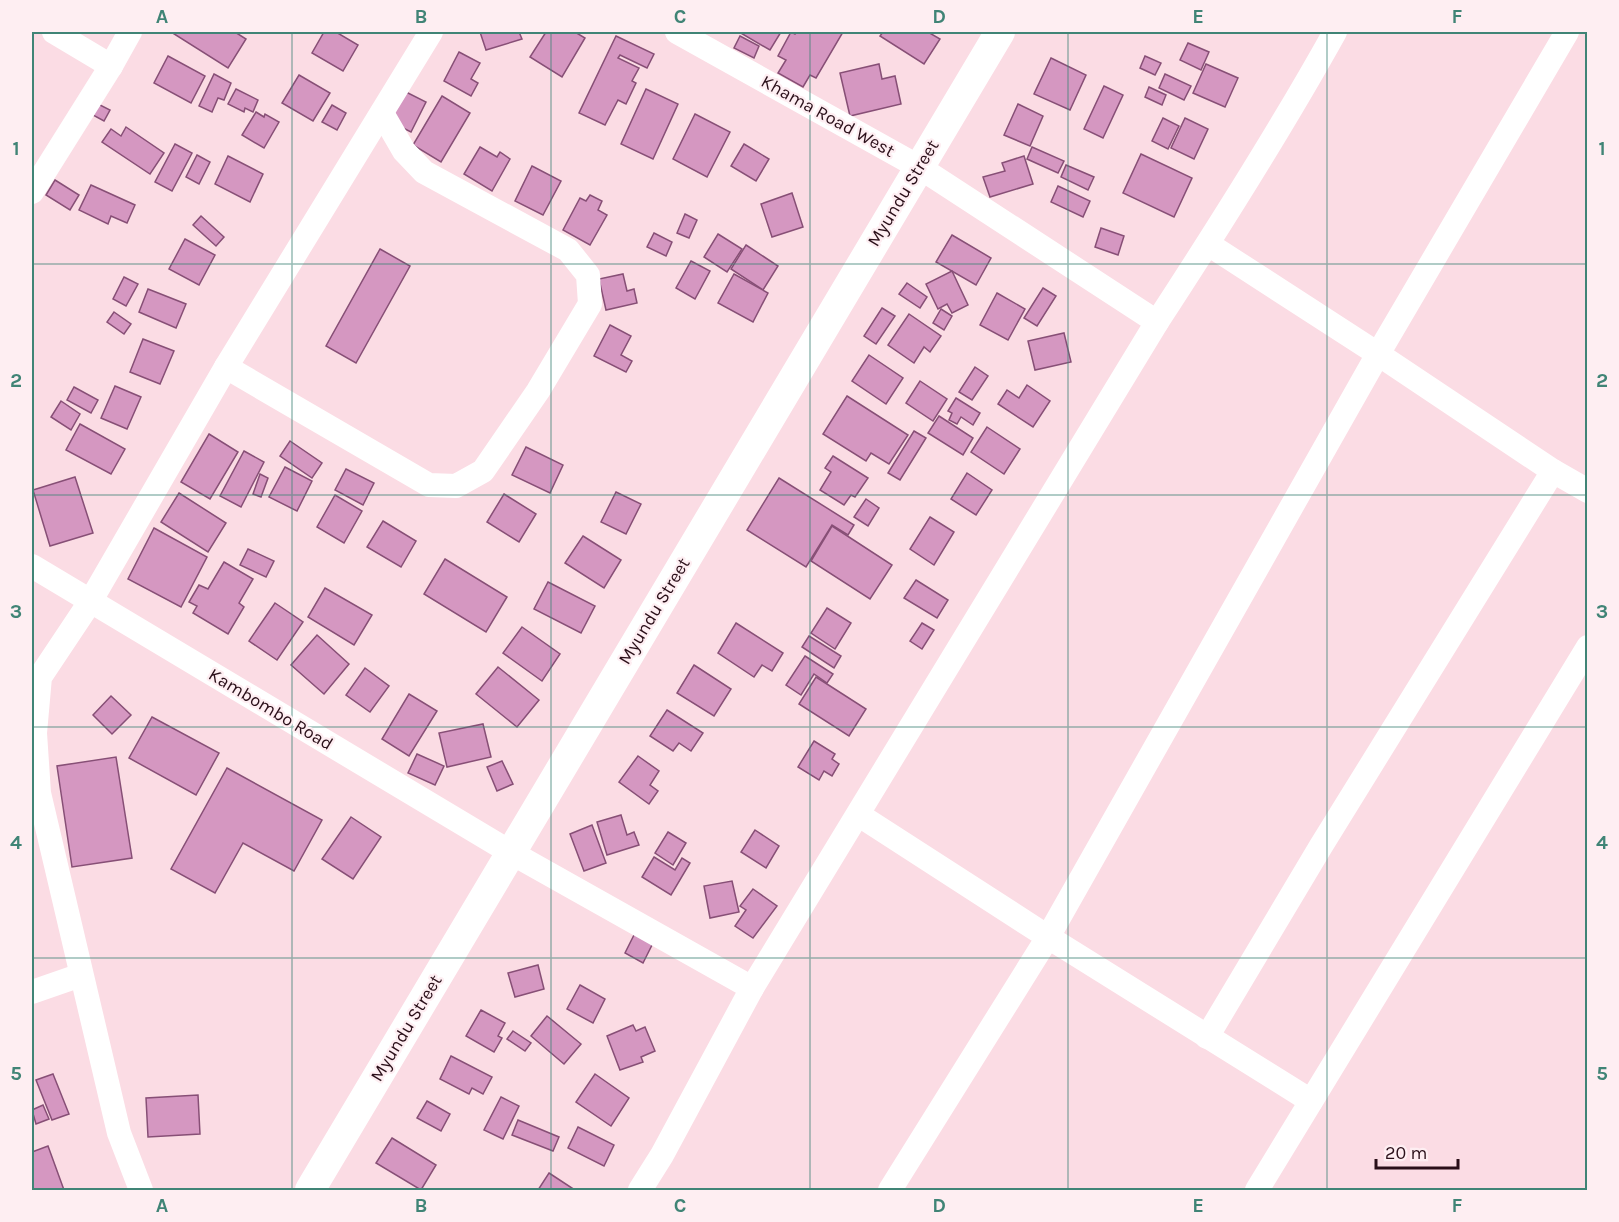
<svg xmlns="http://www.w3.org/2000/svg" width="1619" height="1222" viewBox="0 0 1619 1222" font-family="Karla,sans-serif">
<rect width="100%" height="100%" fill="#fbdce4"/>
<!-- building -->
<g fill="#d597c1" stroke="#874f76" stroke-width="1.5">
<polygon points="171,32 235,32 246,39 228,68"/>
<polygon points="324,32 336,32 358,45 343,71 312,53"/>
<polygon points="480,32 519,32 522,39 486,50"/>
<polygon points="546,32 575,32 585,38 562,77 530,57"/>
<polygon points="739,32 781,32 770,50"/>
<polygon points="791,32 795,34 797,32 843,32 816,78 810,75 803,87 778,73 786,60 778,56"/>
<polygon points="883,32 928,32 940,39 924,64 880,36"/>
<polygon points="616,36 654,54 647,68 620,55 618,58 639,68 632,81 636,83 626,104 618,100 605,125 579,113"/>
<polygon points="740,36 759,46 754,58 734,48"/>
<polygon points="1188,43 1209,52 1201,70 1180,60"/>
<polygon points="459,52 480,63 471,79 478,83 471,96 444,81"/>
<polygon points="168,56 205,76 191,103 154,83"/>
<polygon points="1145,56 1161,63 1155,75 1140,68"/>
<polygon points="1051,58 1086,75 1070,110 1034,94"/>
<polygon points="879,64 882,79 895,76 901,104 850,116 840,73"/>
<polygon points="1206,64 1238,78 1225,107 1193,93"/>
<polygon points="214,74 231,83 224,100 218,98 212,112 199,106"/>
<polygon points="1165,74 1191,86 1184,100 1159,88"/>
<polygon points="299,75 330,93 313,121 282,103"/>
<polygon points="1104,86 1123,95 1103,138 1084,129"/>
<polygon points="1149,87 1166,95 1162,105 1145,97"/>
<polygon points="236,89 258,100 253,112 245,108 244,112 228,104"/>
<polygon points="646,89 678,104 653,159 621,144"/>
<polygon points="404,91 426,102 411,132 389,121"/>
<polygon points="442,96 470,113 441,162 413,145"/>
<polygon points="96,103 110,110 104,121 91,114"/>
<polygon points="1018,104 1043,116 1030,146 1004,135"/>
<polygon points="332,105 346,113 337,130 322,122"/>
<polygon points="256,112 264,117 265,114 279,122 264,148 242,135"/>
<polygon points="695,114 730,132 707,177 673,159"/>
<polygon points="1163,118 1179,126 1168,149 1152,141"/>
<polygon points="1185,118 1208,129 1194,159 1171,148"/>
<polygon points="126,127 164,153 150,174 102,142 111,129 121,136"/>
<polygon points="175,144 192,153 172,191 155,182"/>
<polygon points="744,144 769,159 756,181 731,166"/>
<polygon points="480,147 497,157 500,152 510,159 492,191 464,174"/>
<polygon points="1032,147 1064,161 1058,173 1027,159"/>
<polygon points="1141,154 1192,178 1174,217 1123,193"/>
<polygon points="197,155 210,162 199,184 186,177"/>
<polygon points="228,156 263,174 250,202 215,184"/>
<polygon points="1024,156 1033,184 990,197 983,177 1005,171 1002,163"/>
<polygon points="1066,165 1094,177 1088,190 1061,177"/>
<polygon points="532,166 561,181 543,215 515,201"/>
<polygon points="55,180 79,195 70,210 46,195"/>
<polygon points="91,185 135,205 127,223 111,216 108,224 79,210"/>
<polygon points="1058,186 1090,201 1083,217 1051,202"/>
<polygon points="792,193 803,227 772,237 761,204"/>
<polygon points="590,195 602,201 598,210 607,215 590,245 563,230 580,198 586,201"/>
<polygon points="685,214 697,220 689,238 677,233"/>
<polygon points="201,216 224,237 216,246 193,225"/>
<polygon points="1101,228 1124,236 1118,255 1095,247"/>
<polygon points="654,233 672,242 666,256 647,247"/>
<polygon points="718,234 742,249 727,272 704,257"/>
<polygon points="952,235 991,258 976,285 936,262"/>
<polygon points="185,239 215,255 199,285 169,269"/>
<polygon points="746,245 778,266 763,290 731,269"/>
<polygon points="380,249 410,266 356,363 326,346"/>
<polygon points="691,261 710,271 695,299 676,288"/>
<polygon points="952,271 968,305 952,313 947,304 938,309 926,284"/>
<polygon points="623,274 627,291 634,289 637,303 606,310 599,279"/>
<polygon points="734,274 768,293 753,322 718,303"/>
<polygon points="124,277 138,284 126,306 113,299"/>
<polygon points="907,283 927,297 920,308 899,294"/>
<polygon points="1043,288 1056,296 1037,326 1024,318"/>
<polygon points="148,289 186,304 176,328 139,312"/>
<polygon points="997,293 1025,309 1008,340 980,325"/>
<polygon points="882,308 895,316 876,344 864,336"/>
<polygon points="941,309 952,316 944,330 933,323"/>
<polygon points="114,312 131,324 124,334 107,322"/>
<polygon points="909,314 941,336 930,352 924,347 914,363 888,345"/>
<polygon points="610,325 631,336 621,355 632,361 626,372 594,356"/>
<polygon points="1064,333 1071,362 1035,370 1028,341"/>
<polygon points="143,339 174,351 160,384 130,372"/>
<polygon points="869,355 903,378 886,404 852,381"/>
<polygon points="975,367 988,376 972,400 959,392"/>
<polygon points="920,381 947,399 933,421 906,403"/>
<polygon points="1027,385 1050,401 1033,427 998,404 1007,390 1019,398"/>
<polygon points="115,386 141,397 127,429 101,418"/>
<polygon points="74,387 98,400 91,413 67,400"/>
<polygon points="847,396 908,435 889,464 871,453 866,461 823,434"/>
<polygon points="956,398 980,413 973,425 961,417 957,424 949,420 952,413 948,411"/>
<polygon points="61,401 80,414 71,430 51,417"/>
<polygon points="939,416 973,438 963,455 928,433"/>
<polygon points="80,424 125,449 111,474 66,450"/>
<polygon points="987,427 1020,449 1004,474 971,452"/>
<polygon points="914,431 926,438 900,480 888,473"/>
<polygon points="209,434 238,452 210,499 181,482"/>
<polygon points="290,441 322,463 312,478 280,456"/>
<polygon points="526,447 563,465 550,493 512,475"/>
<polygon points="244,451 264,462 241,507 220,496"/>
<polygon points="833,456 868,478 855,497 851,495 844,505 820,490 831,472 825,468"/>
<polygon points="285,467 312,481 297,511 269,497"/>
<polygon points="346,469 374,483 363,505 335,490"/>
<polygon points="967,473 992,490 976,515 951,499"/>
<polygon points="260,474 268,478 261,497 253,494"/>
<polygon points="75,477 93,533 50,546 33,490"/>
<polygon points="779,478 854,525 848,535 832,525 806,567 747,530"/>
<polygon points="616,492 641,504 626,534 601,522"/>
<polygon points="179,493 226,523 208,552 161,522"/>
<polygon points="504,494 536,514 519,542 487,522"/>
<polygon points="335,495 362,511 344,543 317,527"/>
<polygon points="866,499 879,508 868,526 854,517"/>
<polygon points="930,517 954,532 934,565 910,549"/>
<polygon points="383,521 416,541 401,567 367,547"/>
<polygon points="832,526 892,565 870,599 811,561"/>
<polygon points="154,528 207,557 181,607 128,579"/>
<polygon points="583,536 621,560 604,588 565,563"/>
<polygon points="248,549 274,561 266,577 240,565"/>
<polygon points="445,559 507,597 486,632 424,594"/>
<polygon points="224,562 253,579 239,603 244,607 228,634 193,613 197,606 189,602 199,585 208,589"/>
<polygon points="916,580 948,600 937,618 904,598"/>
<polygon points="548,582 595,606 581,633 534,609"/>
<polygon points="325,588 372,615 354,645 308,617"/>
<polygon points="275,603 303,622 277,660 249,641"/>
<polygon points="827,608 851,623 835,649 811,633"/>
<polygon points="736,623 783,653 772,671 762,665 754,677 718,653"/>
<polygon points="922,623 934,630 922,649 910,641"/>
<polygon points="522,627 560,654 542,681 503,653"/>
<polygon points="317,635 349,664 324,694 291,665"/>
<polygon points="809,636 841,656 834,668 802,647"/>
<polygon points="805,656 833,674 827,683 814,674 801,695 786,685"/>
<polygon points="694,665 731,689 714,716 677,693"/>
<polygon points="498,667 539,700 517,727 476,694"/>
<polygon points="365,668 389,686 370,712 346,695"/>
<polygon points="816,677 866,709 849,736 799,704"/>
<polygon points="409,694 437,711 409,756 382,739"/>
<polygon points="111,696 131,715 112,734 93,715"/>
<polygon points="667,710 703,733 691,751 679,743 673,751 650,736"/>
<polygon points="152,717 219,753 196,795 129,758"/>
<polygon points="483,724 491,757 447,767 439,733"/>
<polygon points="814,741 835,754 832,759 839,764 832,776 824,771 819,780 798,767"/>
<polygon points="417,754 444,766 435,785 408,773"/>
<polygon points="638,756 659,771 650,785 658,791 649,804 619,782"/>
<polygon points="116,757 132,858 72,867 57,766"/>
<polygon points="502,761 513,784 497,791 487,767"/>
<polygon points="227,768 322,820 294,871 243,843 215,893 171,869"/>
<polygon points="621,815 627,835 634,832 639,845 607,855 597,822"/>
<polygon points="351,817 381,837 353,879 322,859"/>
<polygon points="592,825 606,863 584,871 570,834"/>
<polygon points="755,830 779,846 766,868 741,852"/>
<polygon points="668,832 686,843 673,865 655,853"/>
<polygon points="654,857 675,870 682,858 690,863 671,895 642,877"/>
<polygon points="732,881 739,912 710,918 704,886"/>
<polygon points="753,889 777,906 753,938 735,926 746,910 740,906"/>
<polygon points="636,931 654,941 643,963 625,953"/>
<polygon points="538,965 544,989 515,997 508,973"/>
<polygon points="580,985 605,999 593,1023 567,1009"/>
<polygon points="481,1010 505,1023 498,1036 502,1038 494,1052 466,1036"/>
<polygon points="547,1016 581,1044 564,1064 531,1036"/>
<polygon points="633,1025 636,1031 645,1027 655,1051 641,1057 643,1062 620,1070 607,1036"/>
<polygon points="513,1031 531,1043 525,1051 507,1039"/>
<polygon points="451,1056 492,1077 483,1094 472,1088 469,1094 440,1079"/>
<polygon points="53,1074 69,1114 52,1120 36,1080"/>
<polygon points="595,1074 629,1098 611,1126 576,1102"/>
<polygon points="198,1095 200,1134 148,1137 146,1098"/>
<polygon points="501,1097 519,1106 503,1139 484,1130"/>
<polygon points="427,1101 450,1114 441,1131 417,1118"/>
<polygon points="43,1105 49,1119 36,1124 32,1110"/>
<polygon points="518,1120 559,1137 553,1151 512,1135"/>
<polygon points="578,1127 614,1145 604,1166 568,1148"/>
<polygon points="392,1138 436,1165 421,1190 376,1163"/>
<polygon points="48,1146 64,1190 32,1190 32,1152"/>
<polygon points="549,1173 575,1190 538,1190"/>
</g>
<g fill="none" stroke-linecap="round" stroke-linejoin="round">
<!-- minor -->
<g stroke="#fff" stroke-width="24">
<polyline points="54,32 111,66"/>
<polyline points="677,32 919,167 1157,322"/>
<polyline points="32,192 111,66 130,32"/>
<polyline points="1208,244 1378,354 1553,471 1588,491"/>
<polyline points="226,367 429,485 456,486 483,471 538,391 590,304 588,275 568,250 424,172 404,151 382,113"/>
<polyline points="32,566 510,852 752,988"/>
<polyline points="859,815 1048,937 1311,1101"/>
<polyline points="32,992 81,975"/>
<polyline points="1207,1037 1321,846 1553,471"/>
<polyline points="141,1190 119,1133 39,793 35,733 40,677 90,602 226,367 431,32"/>
<path d="M640,1190L662,1155L752,988L1157,322C1219,227 1280,131 1335,32"/>
<polyline points="890,1190 1048,937 1378,354 1567,32"/>
<polyline points="1257,1190 1588,647"/>
</g>
<!-- tertiary -->
<polyline stroke="#fff" stroke-width="30" points="310,1190 1000,32"/>
</g>
<!-- grid -->
<path fill="none" stroke="#408476" stroke-width="1.5" stroke-opacity="0.55" d="M292,32V1190M551,32V1190M810,32V1190M1068,32V1190M1327,32V1190M32,264H1588M32,495H1588M32,727H1588M32,958H1588"/>
<g text-anchor="middle" dominant-baseline="central" stroke-width="4.5" stroke-linejoin="round" paint-order="stroke">
<!-- street labels -->
<g font-size="18" fill="#2a0f19" stroke="#feeef2">
<text transform="translate(828 116) rotate(29)">Khama Road West</text>
<text transform="translate(903 193) rotate(-59)">Myundu Street</text>
<text transform="translate(654 611) rotate(-59)">Myundu Street</text>
<text transform="translate(271 709) rotate(31)">Kambombo Road</text>
<text transform="translate(406 1028) rotate(-59)">Myundu Street</text>
</g>
</g>
<!-- border -->
<rect width="1619" height="1222" fill="none" stroke="#feeef2" stroke-width="66"/>
<!-- scale -->
<path d="M1376 1159v9h82v-9" fill="none" stroke="#2a0f19" stroke-width="3"/>
<text x="1385" y="1159" font-size="18" fill="#2a0f19" stroke="#feeef2" stroke-width="4.5" paint-order="stroke">20 m</text>
<rect x="33" y="33" width="1553" height="1156" fill="none" stroke="#408476" stroke-width="2"/>
<g font-size="20" text-anchor="middle" font-weight="bold" fill="#408476">
<text x="162" y="23">A</text>
<text x="421" y="23">B</text>
<text x="680" y="23">C</text>
<text x="939" y="23">D</text>
<text x="1198" y="23">E</text>
<text x="1457" y="23">F</text>
<text x="16" y="155">1</text>
<text x="1602" y="155">1</text>
<text x="16" y="387">2</text>
<text x="1602" y="387">2</text>
<text x="16" y="618">3</text>
<text x="1602" y="618">3</text>
<text x="16" y="849">4</text>
<text x="1602" y="849">4</text>
<text x="16" y="1080">5</text>
<text x="1602" y="1080">5</text>
<text x="162" y="1212">A</text>
<text x="421" y="1212">B</text>
<text x="680" y="1212">C</text>
<text x="939" y="1212">D</text>
<text x="1198" y="1212">E</text>
<text x="1457" y="1212">F</text>
</g>
</svg>
